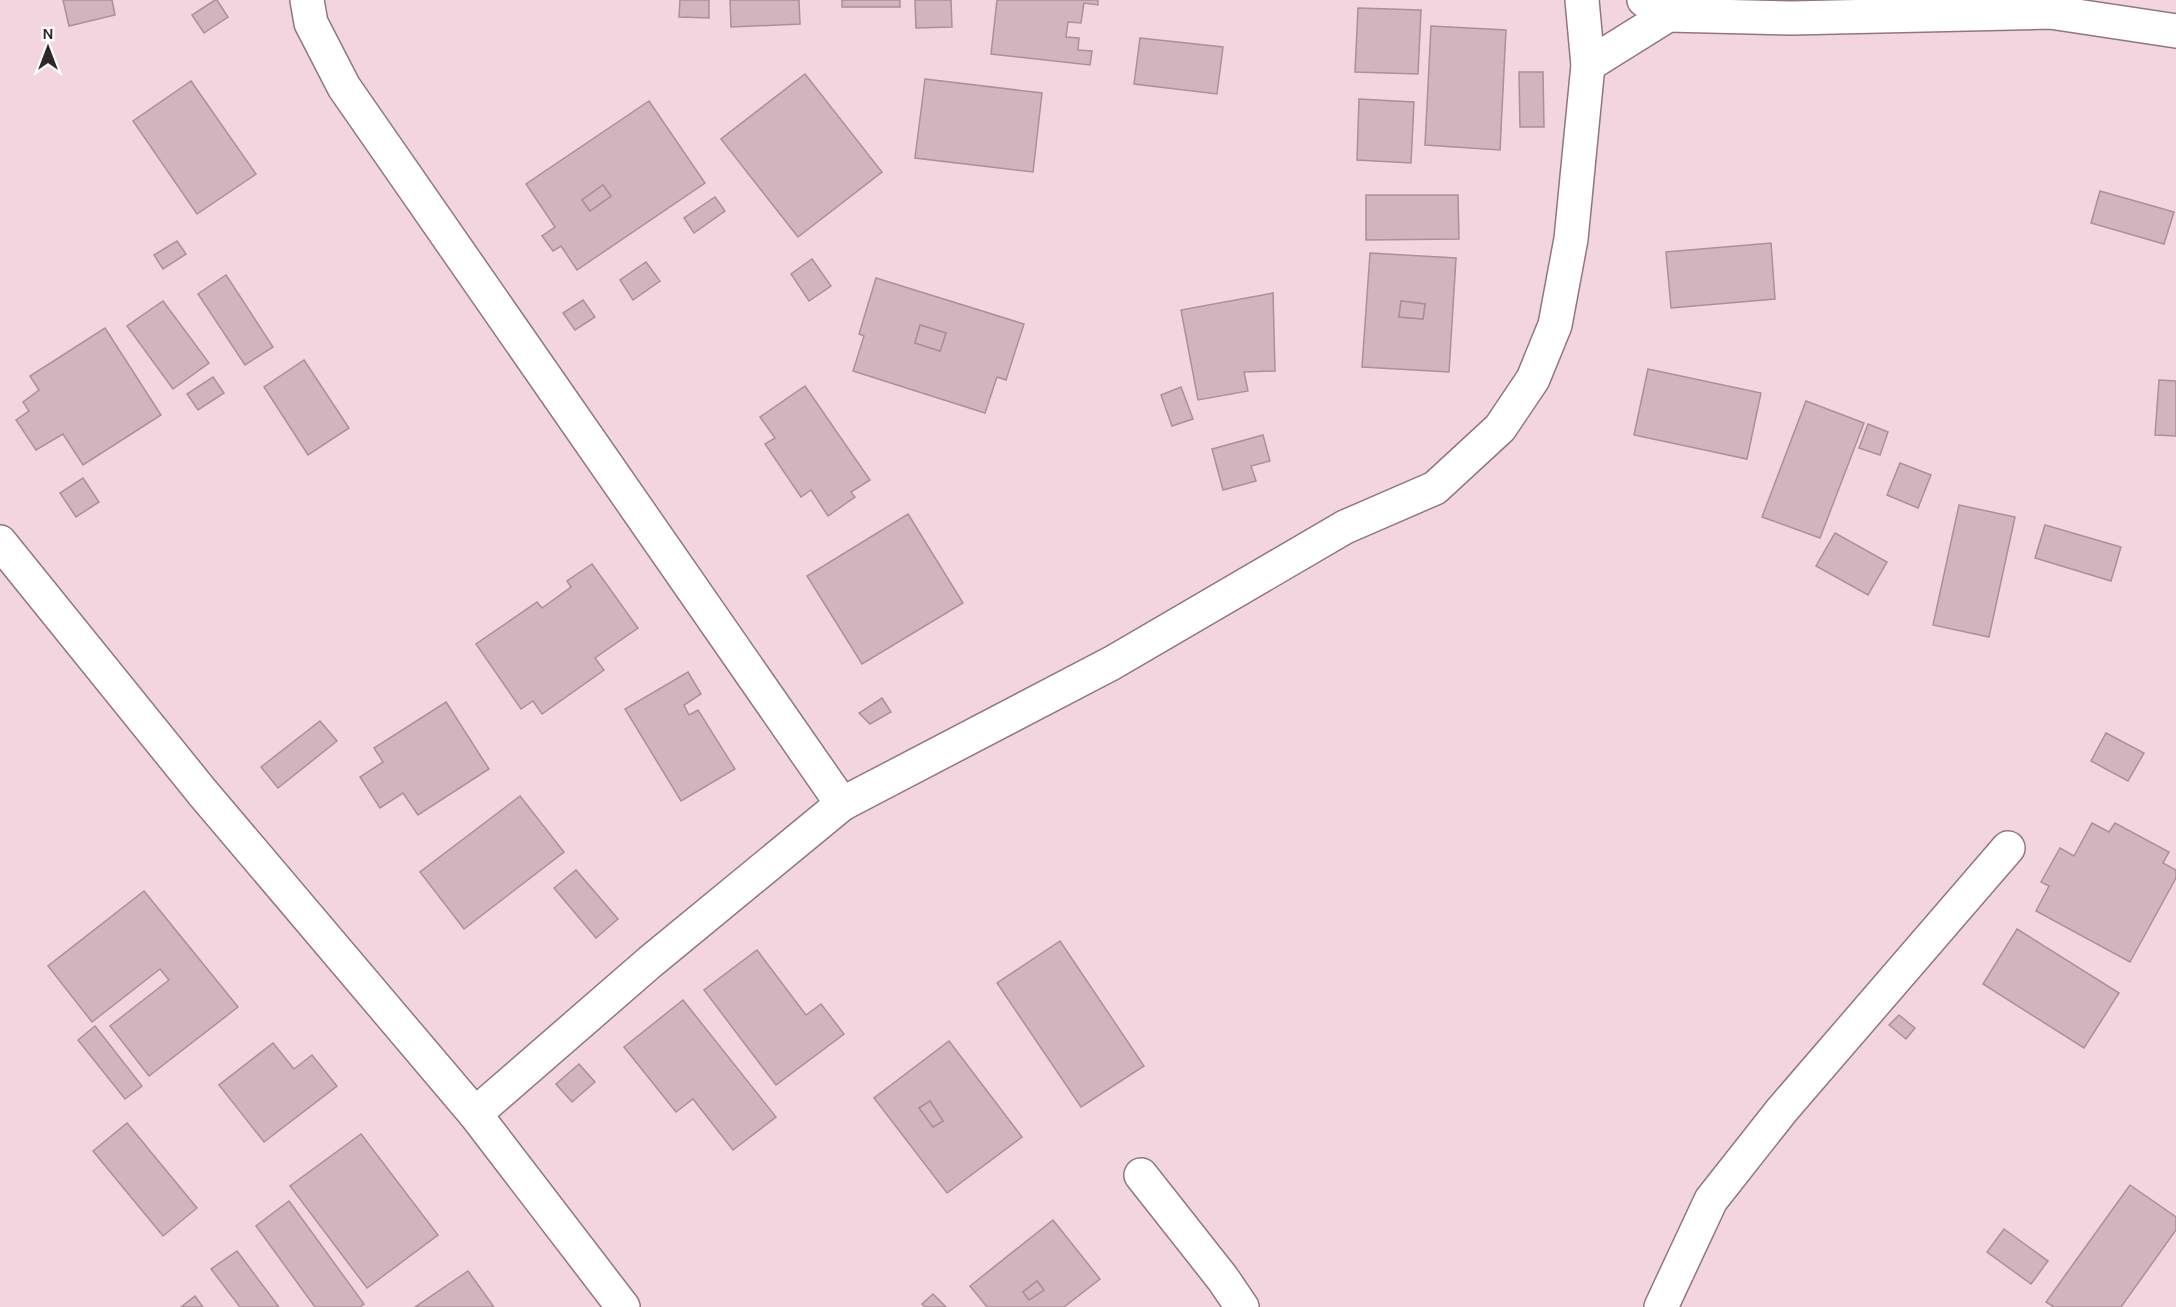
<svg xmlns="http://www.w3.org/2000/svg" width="2176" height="1307" viewBox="0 0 2176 1307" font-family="Karla,sans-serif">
<rect width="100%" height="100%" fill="#f3d5e0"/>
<!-- building -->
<g fill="#d1b4be" stroke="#ab8f99" stroke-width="1.5" fill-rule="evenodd">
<polygon points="63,0 112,0 115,15 69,26"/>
<polygon points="215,0 217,0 228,17 204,33 192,15"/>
<polygon points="680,0 709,0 709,18 679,17"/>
<polygon points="730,0 799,0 800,24 731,27"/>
<rect x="842" y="0" width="58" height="7"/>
<polygon points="915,0 951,0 952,27 916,28"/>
<polygon points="997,0 1098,0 1098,5 1084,3 1081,23 1068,22 1066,37 1079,38 1078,50 1092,51 1090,65 991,54"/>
<polygon points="1358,8 1421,10 1418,74 1355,72"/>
<polygon points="1431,26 1506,30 1500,150 1425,145"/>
<polygon points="1140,38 1223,47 1217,94 1134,84"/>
<polygon points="1519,72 1543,72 1544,127 1520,127"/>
<polygon points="805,74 882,172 798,237 721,139"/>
<polygon points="925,79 1042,93 1033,172 915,158"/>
<polygon points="191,81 256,174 197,214 133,121"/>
<polygon points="1359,99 1414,102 1411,163 1357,160"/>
<path d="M649,101L705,183L577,270L561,246L553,251L542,236L555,227L526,184ZM603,185L611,196L590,211L582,200Z"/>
<polygon points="603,185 611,196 590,211 582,200"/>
<polygon points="2100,191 2174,212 2164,244 2091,223"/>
<polygon points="1366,195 1458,195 1459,239 1366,240"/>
<polygon points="715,197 725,211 694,233 684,218"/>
<polygon points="177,241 186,254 163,269 154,255"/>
<polygon points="1771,243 1775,299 1671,308 1666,252"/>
<path d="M1370,253L1456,258L1449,372L1362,367ZM1401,301L1425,304L1423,319L1399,317Z"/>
<polygon points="812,259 831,286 809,301 791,274"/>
<polygon points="646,262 660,281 633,300 620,280"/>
<polygon points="226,275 273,347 245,365 198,294"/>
<path d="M876,278L1024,324L1006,380L997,377L985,413L853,371L864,336L859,334ZM920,325L946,333L940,351L915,343Z"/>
<polygon points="1273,293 1275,371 1244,372 1248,391 1198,400 1181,310"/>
<polygon points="583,300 595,317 575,330 563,313"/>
<polygon points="163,301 209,363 173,389 127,326"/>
<polygon points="1401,301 1425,304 1423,319 1399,317"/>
<polygon points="920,325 946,333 940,351 915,343"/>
<polygon points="105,328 161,415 83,465 63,434 36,450 16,420 29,411 23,402 39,390 30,376"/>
<polygon points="304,360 349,428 308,455 264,387"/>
<polygon points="1648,369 1761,393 1747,459 1634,435"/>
<polygon points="213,377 224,393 198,410 187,394"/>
<polygon points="2159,380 2176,381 2176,436 2155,435"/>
<polygon points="805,386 870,480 851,492 855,497 828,516 811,490 801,497 765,444 775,438 760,417"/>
<polygon points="1181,387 1193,419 1172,426 1161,395"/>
<polygon points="1806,401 1864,423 1820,538 1762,517"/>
<polygon points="1868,424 1888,432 1880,455 1859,448"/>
<polygon points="1263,435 1270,461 1251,466 1256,481 1223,490 1212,449"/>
<polygon points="1900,463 1931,475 1918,508 1887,495"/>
<polygon points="83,478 99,502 76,517 60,493"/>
<polygon points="1959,505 2015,517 1989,637 1933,625"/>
<polygon points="908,514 963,603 862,664 807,576"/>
<polygon points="2045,525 2121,547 2111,581 2035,558"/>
<polygon points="1835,533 1887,562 1868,595 1816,566"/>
<polygon points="592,564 638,628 595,658 604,670 542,714 533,701 521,709 476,644 537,602 542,608 571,587 567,581"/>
<polygon points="688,672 701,694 684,705 689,715 698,710 735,769 681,801 625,709"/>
<polygon points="882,698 891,712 870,724 859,713"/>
<polygon points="446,702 489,769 418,815 403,793 380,808 360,777 383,762 374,748"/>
<polygon points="320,721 337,741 278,788 261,767"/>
<polygon points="2106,733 2144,753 2128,781 2091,761"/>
<polygon points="520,796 564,852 464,929 420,872"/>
<polygon points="2092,823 2109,832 2115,823 2169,852 2163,863 2176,870 2176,878 2130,962 2036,911 2049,886 2041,882 2060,848 2074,856"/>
<polygon points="576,870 618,919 596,938 554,888"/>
<polygon points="144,891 238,1007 149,1076 110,1026 169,980 160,969 92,1022 48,966"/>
<polygon points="2017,929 2119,993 2084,1048 1983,984"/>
<polygon points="1060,941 1144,1066 1081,1107 997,983"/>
<polygon points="757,950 806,1015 821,1004 844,1034 776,1085 704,990"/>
<polygon points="683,1000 776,1117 733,1150 693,1099 676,1112 624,1047"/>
<polygon points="1899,1015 1915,1028 1906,1039 1889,1025"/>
<polygon points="95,1026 142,1086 125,1099 78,1040"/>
<path d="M949,1041L1022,1137L947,1193L874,1098ZM930,1101L943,1121L933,1127L919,1108Z"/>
<polygon points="273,1043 294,1069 312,1055 337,1086 264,1142 219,1085"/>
<polygon points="579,1064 595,1082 572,1102 556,1084"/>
<polygon points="930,1101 943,1121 933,1127 919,1108"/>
<polygon points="127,1123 197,1208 163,1236 93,1151"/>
<polygon points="361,1134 438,1235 367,1288 290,1186"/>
<polygon points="2130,1185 2176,1217 2176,1230 2121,1307 2054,1307 2046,1302"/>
<polygon points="289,1201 364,1304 360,1307 315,1307 256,1226"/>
<path d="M1053,1220L1100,1279L1064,1307H987L970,1286ZM1037,1281L1044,1290L1029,1300L1023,1292Z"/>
<polygon points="2004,1229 2048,1261 2031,1284 1987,1252"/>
<polygon points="237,1251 279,1307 240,1307 211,1269"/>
<polygon points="468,1271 494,1307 415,1307"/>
<polygon points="1037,1281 1044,1290 1029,1300 1023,1292"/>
<polygon points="933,1294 946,1307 925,1307 922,1304"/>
<polygon points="195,1296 203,1307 181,1307"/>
</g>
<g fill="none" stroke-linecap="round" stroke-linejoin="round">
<!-- street casing -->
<g stroke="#917680" stroke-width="36">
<g id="street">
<polyline points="307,0 311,23 344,87 842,804"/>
<polyline points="1644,0 1668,15 1792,18 2050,12 2176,31"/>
<polyline points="1588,65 1668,15"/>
<polyline points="0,542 202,792 475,1114 623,1307"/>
<polyline points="475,1114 650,962 842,804 1112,663 1345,527 1435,488 1500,428 1533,379 1555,325 1571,239 1588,65 1582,0"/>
<polyline points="1141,1175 1223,1279 1242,1307"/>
<polyline points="1661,1307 1711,1200 1782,1110 2008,848"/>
</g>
</g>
<!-- street -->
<use href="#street" stroke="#fff" stroke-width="33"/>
</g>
<!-- north arrow -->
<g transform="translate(48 48)" stroke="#ffffff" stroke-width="4.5" paint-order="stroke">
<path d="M0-4.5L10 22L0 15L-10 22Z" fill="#302529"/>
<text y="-9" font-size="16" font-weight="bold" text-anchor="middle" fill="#302529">N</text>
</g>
</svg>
